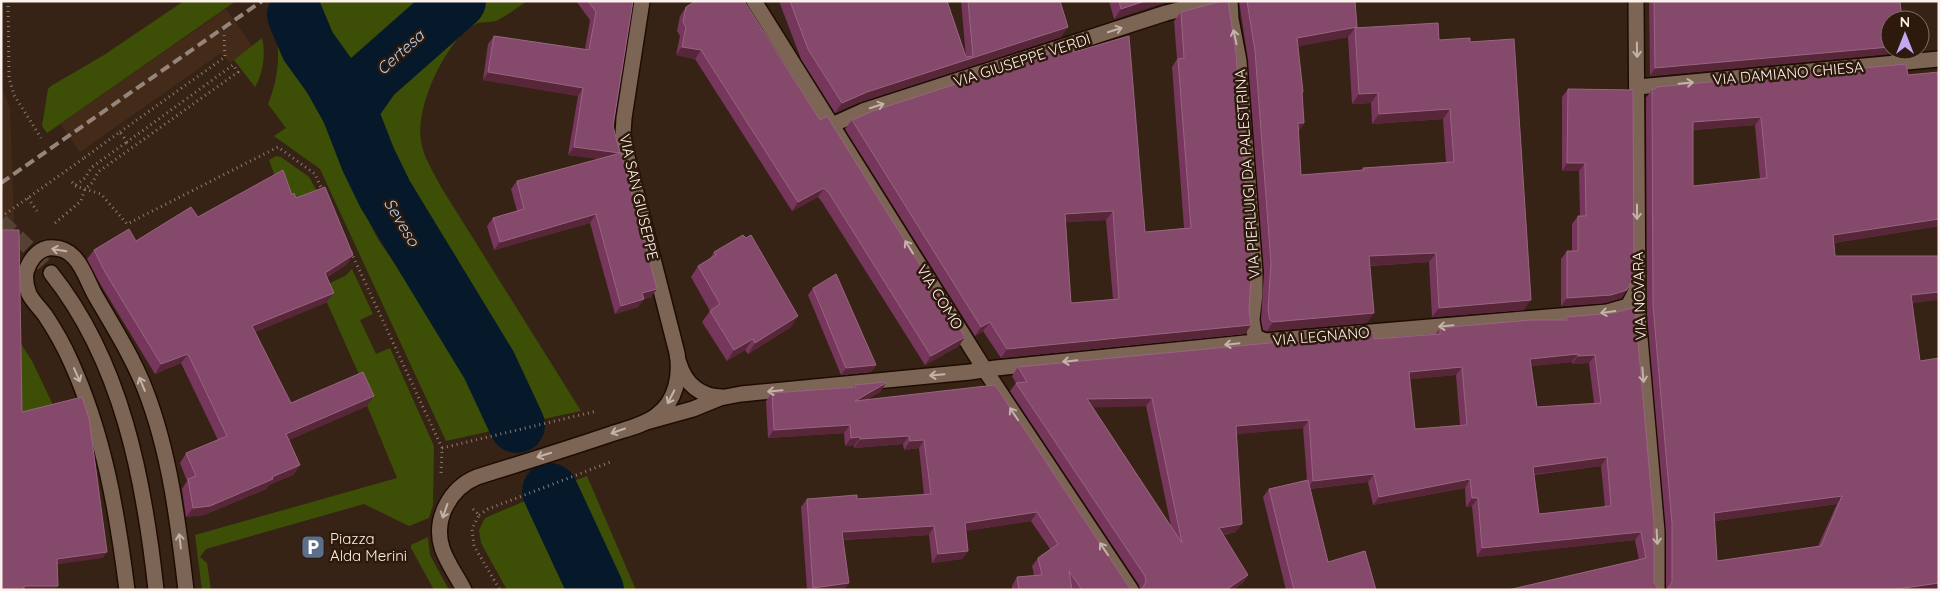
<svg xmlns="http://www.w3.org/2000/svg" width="1940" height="591" viewBox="0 0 1940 591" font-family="Quicksand,sans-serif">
<rect width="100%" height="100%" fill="#372315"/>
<!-- built -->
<g fill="#442a18">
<polygon points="226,9 253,47 230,63 221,53 80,152 60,124"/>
<polygon points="1,83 4,95 10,107 15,252 20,590 1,590"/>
</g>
<!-- green -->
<g fill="#3d4e06">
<polygon points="184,1 236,1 47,133 42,126 48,89 51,86 104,55"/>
<path d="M315,1H433C418,13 404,24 390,35C382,42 375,49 365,54C333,70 319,26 311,4Z"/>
<path d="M482,1H527C518,7 508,15 498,20C490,24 480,20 472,26C444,44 415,109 421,141C423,157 434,173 441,187L581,411L539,420L526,390L462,283L386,138C379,125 377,114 382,100L426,55L453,20Z"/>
<path d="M283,23L289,40L311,75L330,115L343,163L371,226L379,241L411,287L448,351L471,384L486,414L491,431L446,441L320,169L274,136L286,128L268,104C278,80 281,54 275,29Z"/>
<path d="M262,38C266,54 263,73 255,87L234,60Z"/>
<polygon points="276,156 281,157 309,177 319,195 285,204 269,160"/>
<polygon points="352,269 373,314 360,320 376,354 390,348 434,446 433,505 429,518 409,526 364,504 206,549 200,557 207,563 211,590 202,590 195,535 397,478 357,381 361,379 325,298 324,286 345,276"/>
<polygon points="16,336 32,361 55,409 17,415"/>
<polygon points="587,476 636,590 613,590 597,535 576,503 569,483"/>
<polygon points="527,500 571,590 507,590 481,543 479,530 485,518"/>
<polygon points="428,537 430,555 449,590 434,590 411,548 411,545"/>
</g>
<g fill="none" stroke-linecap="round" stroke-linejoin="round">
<!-- river -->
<g stroke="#05192b" stroke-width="56">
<polyline points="295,15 308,46 331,78 349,110 368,159 385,194 489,365 517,425"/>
<polyline points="349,110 373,76 458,1"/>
<polyline points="550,491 596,590"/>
</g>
<!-- minor-tunnel -->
<polyline stroke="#554235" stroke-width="15" stroke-dasharray="15 8" stroke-linecap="butt" points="1,221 32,251 51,273"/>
<!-- minor casing -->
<g stroke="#1e0c02" stroke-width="18">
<g id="minor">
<polyline points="754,1 985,370 1131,590"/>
<polyline points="1230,1 1231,19 1239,61 1255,273 1255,294 1252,320 1254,332 1256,337 1265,341"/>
<polyline points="1636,1 1638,315 1657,531 1657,590"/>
<polyline points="1638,87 1939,59"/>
<polyline points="832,125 863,111 1166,13 1214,1"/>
<path d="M51,273C122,362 144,479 156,590"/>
<path d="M679,363C685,384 701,397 722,397"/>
<polyline points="646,422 693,409 720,398 741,394 970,372 996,368 1265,341 1607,312 1628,306 1636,291 1637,281"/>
<path d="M127,590C117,511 104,435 71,362C64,346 55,330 45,315C40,308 33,302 29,294C26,287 25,279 26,272C29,261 37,250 48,248C78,245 84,275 95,295C113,326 132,356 145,389C170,453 178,522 186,590"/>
<path d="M464,590C457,576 447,563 442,548C433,519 450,488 477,477C522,463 567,449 611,434C626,429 645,425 657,415C676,401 681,375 677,353L625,149L623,134L624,118L642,1"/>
</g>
</g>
<!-- path -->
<g stroke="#8e7d73" stroke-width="3" stroke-dasharray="1 4" stroke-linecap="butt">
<polyline points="8,1 9,78 14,95 41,138"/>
<polyline points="120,132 225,57 224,35"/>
<polyline points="72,182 75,186 101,194 127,224 278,147 315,174 323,192"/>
<polyline points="76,185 85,178 92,167 127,142"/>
<polyline points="28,198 37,211"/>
<polyline points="55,223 81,201 85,189 93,182 98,172 238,72 233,65 127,142 120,132 84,158"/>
<polyline points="351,252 442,448 441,473"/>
<polyline points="442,448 597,411"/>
<polyline points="473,509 479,515 472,529 474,546 500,590"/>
<polyline points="479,515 488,509 613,461"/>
</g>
<!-- minor -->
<use href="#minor" stroke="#7c6555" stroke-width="15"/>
<!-- rail -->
<polyline stroke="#95857b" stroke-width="4" stroke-dasharray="10 5" stroke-linecap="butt" points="1,183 262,1"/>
<!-- path-bridge -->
<polyline stroke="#8e7d73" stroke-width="3" stroke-dasharray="1 4" stroke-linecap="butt" points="1,217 84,158"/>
</g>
<!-- wall -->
<g fill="#77365c" fill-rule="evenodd">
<polygon points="576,1 633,1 613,126 620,154 657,289 651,297 644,299 638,307 615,314 590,223 494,250 487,226 493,218 517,211 511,189 517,181 600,159 568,155 578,96 483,80 488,44 494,36 585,49 590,20"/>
<polygon points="779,1 947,1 966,57 961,1 1060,1 1061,37 860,102 835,113 801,59"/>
<polygon points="1109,1 1169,1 1114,19"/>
<path d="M1239,1H1355L1356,27L1439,40L1470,42L1524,310L1432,317L1429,262L1370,266L1367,323L1267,331L1263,330L1261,320L1264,272L1248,60ZM1348,37L1352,104L1371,103L1372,124L1443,119L1446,162L1363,168L1361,171L1301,175L1298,132L1304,123L1298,46Z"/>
<polygon points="1649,1 1900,1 1890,50 1901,50 1898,53 1650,76"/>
<polygon points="686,7 959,346 925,365 822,202 818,197 792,211 695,59 676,55 680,36 677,31 680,16"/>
<path d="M1181,12L1249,310L1251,325L1245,334L1001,358L983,331L975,336L845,129L852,120L1074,52L1145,232L1184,228L1172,67L1177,59L1174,21ZM1106,220L1113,299L1071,303L1065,222Z"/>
<path d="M1939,72V226L1834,243L1835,256L1912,303L1939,590H1666V531L1647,315L1646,98L1652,89H1654L1656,87L1908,75ZM1755,125L1760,179L1693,186V130ZM1837,504L1818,546L1717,561L1715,521Z"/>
<polygon points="1568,89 1622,298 1605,303 1561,306 1561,259 1567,251 1572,251 1572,224 1578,216 1580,216 1579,171 1562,171 1562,97"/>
<polygon points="292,195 353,255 346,265 327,277 334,293 327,302 255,332 291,403 367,406 289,440 300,465 293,475 269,485 266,489 204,515 186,517 182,489 187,481 180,463 186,453 218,440 181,363 155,374 99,282 87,259 94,250 136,241 198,217"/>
<polygon points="714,252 791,327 748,354 745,350 727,361 702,322 710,311 691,277 698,266 709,260"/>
<polygon points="813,288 876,365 871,372 841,375 808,295"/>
<path d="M1614,313L1654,582L1658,589L1508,590L1639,560L1635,540L1477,557L1472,506L1466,507L1465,488L1373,505L1368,482L1310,489L1328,562L1376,590H1286L1263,497L1269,489L1307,480L1303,428L1236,434V532L1223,535L1248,575L1242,584L1140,590L1139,585L1010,391L1016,383L1012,376L1018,367L1435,334L1440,328L1565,320L1567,317ZM1572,362V364L1589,363L1594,403L1537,407L1531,366ZM1456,375L1460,425L1415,429L1410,379ZM1146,406L1171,526L1093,407ZM1601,466L1605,507L1539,514L1534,475Z"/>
<polygon points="886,383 880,392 866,400 995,385 1129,587 1135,590 1012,590 1012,586 1017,577 1034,575 1032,566 1038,558 1050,549 1031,521 965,531 968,551 962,559 932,563 929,535 843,540 844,590 807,590 801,507 807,499 857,499 924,495 919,448 904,450 903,444 854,448 854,446 845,446 844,433 768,438 766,401 772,393 853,387 855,385"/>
</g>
<!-- shaded-wall -->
<g fill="#572639">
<polygon points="1145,1 1169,1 1114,19 1121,9"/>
<polygon points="1068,27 1061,37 860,102 835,113 842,103 867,92"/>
<polygon points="1355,28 1348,37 1290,48 1297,38"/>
<polygon points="682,47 701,50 695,59 676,55"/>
<polygon points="1890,47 1890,50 1901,50 1898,53 1650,76 1655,68"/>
<polygon points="488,72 583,88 578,96 483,80"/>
<polygon points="1378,93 1371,103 1352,104 1359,94"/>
<polygon points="1450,109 1443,119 1372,124 1379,114"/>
<polygon points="1761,117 1755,125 1688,130 1693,122"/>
<polygon points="1298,123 1304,123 1298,133"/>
<polygon points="574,147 620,153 615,161 568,155"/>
<polygon points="1567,163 1585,163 1579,171 1562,171"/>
<polygon points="824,188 818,197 792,211 798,202"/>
<polygon points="1113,211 1106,220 1058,223 1065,214"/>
<polygon points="596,214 590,223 494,250 500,242"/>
<polygon points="1939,219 1939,226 1827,244 1833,235"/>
<polygon points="1436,253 1429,262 1363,266 1369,256"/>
<polygon points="353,255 346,265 318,282 325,273"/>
<polygon points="657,289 651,297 636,301 642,293"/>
<polygon points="1627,290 1622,298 1605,303 1561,306 1567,298"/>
<polygon points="1939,292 1939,300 1906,304 1911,295"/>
<polygon points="334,293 327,302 246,336 252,326"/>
<polygon points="644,299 638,307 615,314 621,306"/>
<polygon points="1531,300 1524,310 1432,317 1439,308"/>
<polygon points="1374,313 1367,323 1267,331 1273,322"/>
<polygon points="798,316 791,327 748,354 755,343"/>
<polygon points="990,322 983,331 975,336 981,327"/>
<polygon points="1251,325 1245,334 1001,358 1007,349"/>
<polygon points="965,337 959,346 925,365 931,356"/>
<polygon points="753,339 745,350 727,361 734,350"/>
<polygon points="188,354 181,363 155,374 161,364"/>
<polygon points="1578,354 1572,362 1524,367 1530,359"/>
<polygon points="1595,355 1589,363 1572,364 1578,356"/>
<polygon points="876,365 871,372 841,375 846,368"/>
<polygon points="1462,367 1456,375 1403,380 1409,372"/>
<polygon points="886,383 880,392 849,409 855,401"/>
<polygon points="374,396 367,406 280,444 286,434"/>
<polygon points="1152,398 1146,406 1081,408 1087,399"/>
<polygon points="1309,420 1303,428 1230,435 1236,426"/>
<polygon points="850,425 844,433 768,438 774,430"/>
<polygon points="909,436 903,444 854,448 860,439"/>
<polygon points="860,437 854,446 845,446 851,438"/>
<polygon points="924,440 919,448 904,450 910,441"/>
<polygon points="1607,457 1601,466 1527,475 1533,467"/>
<polygon points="300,465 293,475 269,485 266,489 204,515 186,517 193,508"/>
<polygon points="1374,474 1368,482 1307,489 1313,481"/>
<polygon points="1470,479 1465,488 1373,505 1379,497"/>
<polygon points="1842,496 1837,504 1709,522 1714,513"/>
<polygon points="1472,498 1478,498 1472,506 1466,507"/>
<polygon points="1037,512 1031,521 959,532 965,523"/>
<polygon points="1242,524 1236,532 1213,536 1219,528"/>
<polygon points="934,526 929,535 836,540 842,532"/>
<polygon points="1641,532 1635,540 1477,557 1482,548"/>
<polygon points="968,551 962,559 932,563 938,554"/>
<polygon points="107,552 103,558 53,565 57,559"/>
<polygon points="1248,575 1242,584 1233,590 1226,590"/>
<polygon points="849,583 844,590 812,590 813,588"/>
<polygon points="1939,583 1939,590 1890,590"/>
<polygon points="24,586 58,586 55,590 22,590"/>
</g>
<!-- building -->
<g fill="#854a6b" stroke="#98657f" fill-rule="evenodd">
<polygon points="588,1 633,1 613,126 620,153 574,147 583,88 488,72 494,36 589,50 596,12"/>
<polygon points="696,1 744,1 820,120 827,116 965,337 931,356 829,193 824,188 798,202 701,50 682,47 686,27 683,22 686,7"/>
<polygon points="790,1 947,1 966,57 973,56 968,1 1060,1 1068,27 867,92 842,103 808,49"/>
<polygon points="1119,1 1145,1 1121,9"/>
<path d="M1222,1H1228L1236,53L1252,264L1249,310L1251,325L1007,349L990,322L981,327L852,120L873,111L1072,46L1074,52L1129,36L1145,232L1191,228L1178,59L1184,58L1181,12ZM1113,211L1119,299L1071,303L1065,214Z"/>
<polygon points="1247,1 1355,1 1357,27 1297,38 1303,92 1302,92 1304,123 1298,123 1301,175 1364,170 1363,168 1454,162 1450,109 1379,114 1378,93 1359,94 1355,28 1438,23 1439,40 1470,38 1470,42 1514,39 1531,300 1439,308 1436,253 1369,256 1374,313 1273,322 1270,320 1268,310 1271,263 1255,51"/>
<polygon points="1654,1 1900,1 1902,20 1890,20 1890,47 1655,68"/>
<path d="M1906,64L1908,75L1939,72V219L1833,235L1835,256H1939V292L1911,295L1920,361L1939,358V583L1890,590H1667L1672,582V523L1653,306L1652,89H1656V87ZM1761,117L1767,178L1693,186V122ZM1842,496L1821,546L1717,561L1714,513Z"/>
<polygon points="1568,89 1633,90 1634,270 1632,280 1627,290 1611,295 1567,298 1567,251 1578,251 1578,216 1586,216 1585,163 1567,163"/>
<polygon points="621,153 657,289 642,293 644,299 621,306 596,214 500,242 493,218 524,209 517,181"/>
<polygon points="283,170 292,195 294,193 296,198 325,187 353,255 325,273 334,293 252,326 291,403 363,372 374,396 286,434 300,465 272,477 273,479 210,506 193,508 188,479 196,476 186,453 227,436 188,354 161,364 105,272 94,250 129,229 136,241 191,207 198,217"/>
<polygon points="1,230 19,230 22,412 82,397 89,418 107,552 57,559 58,586 24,586 24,590 1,590"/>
<polygon points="743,235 746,238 751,235 798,316 755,343 753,339 734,350 710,311 720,304 698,266 716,255 714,252"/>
<polygon points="836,274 876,365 846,368 813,288"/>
<path d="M1635,307L1654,523V582L1658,589L1664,590H1508L1646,558L1641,532L1482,548L1478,498H1472L1470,479L1379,497L1374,474L1313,481L1309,420L1236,426L1242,524L1219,528L1248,575L1226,590H1140L1142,589L1146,582L1145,576L1016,383L1027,382L1018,367L1374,333V339L1440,334V328L1531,320H1567V317L1614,313ZM1578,354V356L1595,355L1601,403L1537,407L1530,359ZM1462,367L1467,425L1415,429L1409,372ZM1152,398L1182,543L1087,399ZM1607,457L1611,506L1539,514L1533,467Z"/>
<polygon points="885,382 886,383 855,401 995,385 1129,587 1135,590 1082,590 1069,571 1072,590 1019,590 1017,577 1042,575 1038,558 1058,544 1037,512 965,523 968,551 938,554 934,526 842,532 849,583 813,588 807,499 857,495 857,499 931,494 924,440 910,441 909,436 860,439 860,437 851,438 850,425 774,430 772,393 856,387 855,385"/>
<polygon points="1308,480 1328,562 1365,551 1376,590 1294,590 1269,489"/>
</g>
<!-- one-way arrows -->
<defs><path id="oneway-shaft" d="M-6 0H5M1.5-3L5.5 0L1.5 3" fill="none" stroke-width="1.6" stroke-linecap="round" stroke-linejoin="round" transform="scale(1.25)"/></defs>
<g stroke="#c3b3a8">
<use href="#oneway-shaft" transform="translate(1115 30) rotate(-18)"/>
<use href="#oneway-shaft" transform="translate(1235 37) rotate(-102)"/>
<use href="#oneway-shaft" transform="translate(1637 50) rotate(89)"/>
<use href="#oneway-shaft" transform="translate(1686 83) rotate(-5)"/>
<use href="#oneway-shaft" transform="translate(877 106) rotate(-18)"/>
<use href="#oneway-shaft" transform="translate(1637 212) rotate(90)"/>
<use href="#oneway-shaft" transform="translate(909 247) rotate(-122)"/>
<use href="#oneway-shaft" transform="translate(59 250) rotate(-170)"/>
<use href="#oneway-shaft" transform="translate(1608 312) rotate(172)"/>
<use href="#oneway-shaft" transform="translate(1446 326) rotate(175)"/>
<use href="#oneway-shaft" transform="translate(1232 344) rotate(174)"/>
<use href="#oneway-shaft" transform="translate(1070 361) rotate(174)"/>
<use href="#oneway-shaft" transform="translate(77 375) rotate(66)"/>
<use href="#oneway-shaft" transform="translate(937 375) rotate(175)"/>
<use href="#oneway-shaft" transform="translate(1643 375) rotate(85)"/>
<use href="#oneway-shaft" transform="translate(142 384) rotate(-113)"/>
<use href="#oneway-shaft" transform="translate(775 391) rotate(175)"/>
<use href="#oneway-shaft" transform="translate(671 397) rotate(117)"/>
<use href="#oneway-shaft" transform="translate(1014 414) rotate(-124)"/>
<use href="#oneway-shaft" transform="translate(618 431) rotate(161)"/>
<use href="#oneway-shaft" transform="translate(544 455) rotate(163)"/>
<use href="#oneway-shaft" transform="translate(445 511) rotate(109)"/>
<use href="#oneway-shaft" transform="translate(1657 537) rotate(87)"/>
<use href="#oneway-shaft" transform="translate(180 541) rotate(-97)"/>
<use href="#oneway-shaft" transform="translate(1104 549) rotate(-124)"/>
</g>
<!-- icons -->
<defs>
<g id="parking-square" transform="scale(1.25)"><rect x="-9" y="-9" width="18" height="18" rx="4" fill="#5c6f8a" stroke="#2d1a0c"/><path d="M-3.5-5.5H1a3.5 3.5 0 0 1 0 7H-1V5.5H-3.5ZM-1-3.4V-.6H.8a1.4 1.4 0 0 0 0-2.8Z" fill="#fff"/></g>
</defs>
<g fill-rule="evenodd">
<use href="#parking-square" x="313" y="547"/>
</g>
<g text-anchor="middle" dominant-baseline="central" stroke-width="5" stroke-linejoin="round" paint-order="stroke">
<!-- street labels -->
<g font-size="15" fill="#fdf2eb" stroke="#2d1a0c">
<text transform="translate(1022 60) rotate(-18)">VIA GIUSEPPE VERDI</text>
<text transform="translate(1788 73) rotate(-5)">VIA DAMIANO CHIESA</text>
<text transform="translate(1247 174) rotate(-94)">VIA PIERLUIGI DA PALESTRINA</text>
<text transform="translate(639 197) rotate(77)">VIA SAN GIUSEPPE</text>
<text transform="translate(1639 296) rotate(-92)">VIA NOVARA</text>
<text transform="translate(940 297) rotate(58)">VIA COMO</text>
<text transform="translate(1321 336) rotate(-5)">VIA LEGNANO</text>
</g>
<!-- poi labels -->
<g font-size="15" fill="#fdf2eb" stroke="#2d1a0c" text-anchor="start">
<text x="330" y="538">Piazza<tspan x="330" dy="17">Alda Merini</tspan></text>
</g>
<!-- water labels -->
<g font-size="16" font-style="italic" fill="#b3d4f3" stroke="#2d1a0c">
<text transform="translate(400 52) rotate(-42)">Certesa</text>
<text transform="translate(402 222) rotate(59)">Seveso</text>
</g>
</g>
<!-- border -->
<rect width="1940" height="591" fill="none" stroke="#fdf2eb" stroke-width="5"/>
<!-- north arrow -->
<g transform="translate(1905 35)"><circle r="24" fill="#2d1a0c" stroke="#807065"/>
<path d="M0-4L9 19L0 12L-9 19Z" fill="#c2a8f2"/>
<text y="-8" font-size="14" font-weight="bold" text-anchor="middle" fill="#fdf2eb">N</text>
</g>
</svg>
